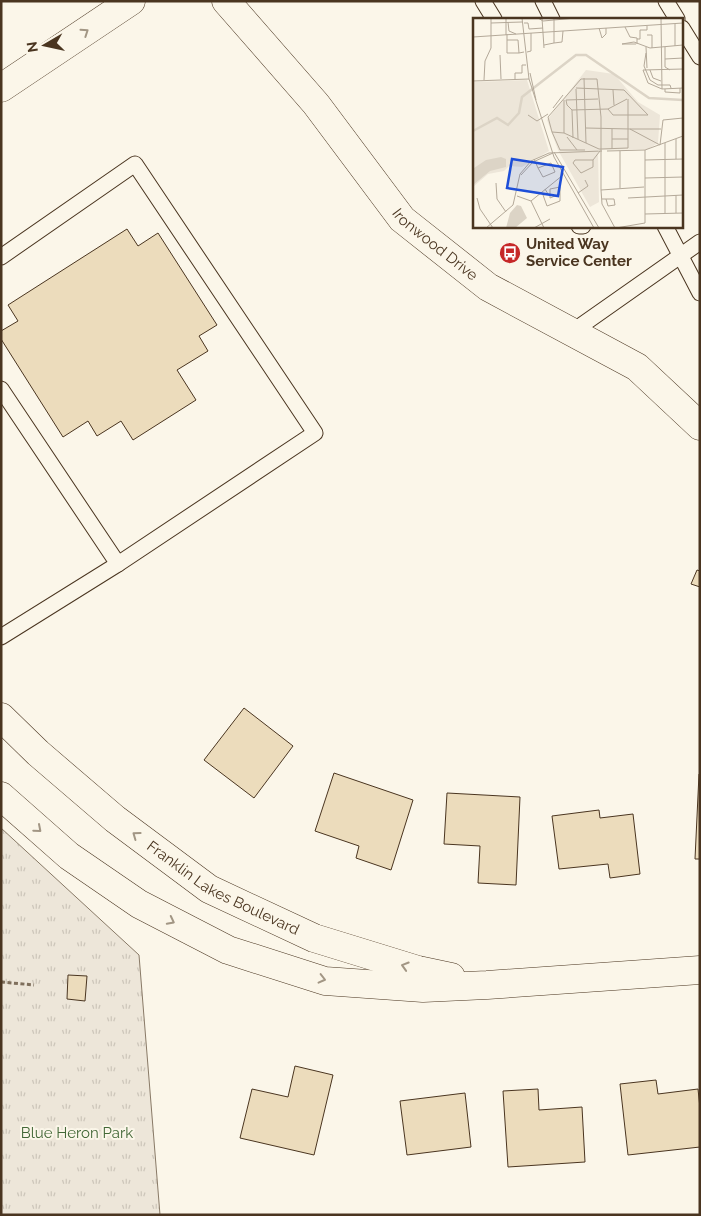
<svg xmlns="http://www.w3.org/2000/svg" width="701" height="1216" viewBox="0 0 701 1216" font-family="Raleway,sans-serif">
<defs>
<pattern id="park-tufts" width="24" height="20" patternUnits="userSpaceOnUse" patternTransform="scale(1.25)"><rect width="24" height="20" fill="#ede6d9"/><path d="M3 7l-1-3M5 7V3M7 7l1-3M15 17l-1-3M17 17v-4M19 17l1-3" fill="none" stroke="#cdc6ba"/></pattern>
</defs>
<rect width="100%" height="100%" fill="#fbf6e9"/>
<!-- park -->
<polygon fill="url(#park-tufts)" stroke="#887966" points="1,828 139,955 160,1215 1,1215"/>
<!-- building -->
<g fill="#ecdcbc" stroke="#4a3520">
<polygon points="127,229 138,246 158,233 217,325 199,336 208,351 177,370 196,400 133,440 121,421 97,436 88,421 63,437 1,339 1,331 18,321 8,305"/>
<polygon points="697,570 700,571 700,587 691,584"/>
<polygon points="244,708 293,746 254,798 204,760"/>
<polygon points="334,773 413,800 391,870 356,858 359,846 315,831"/>
<polygon points="699,774 700,774 700,859 695,859"/>
<polygon points="447,793 520,797 516,885 478,883 480,846 444,844"/>
<polygon points="599,810 600,818 633,814 640,874 610,878 608,864 559,869 552,816"/>
<polygon points="68,975 87,976 85,1001 67,999"/>
<polygon points="295,1066 333,1075 314,1155 240,1138 252,1089 288,1097"/>
<polygon points="656,1080 658,1094 698,1089 700,1108 700,1147 628,1155 620,1084"/>
<polygon points="538,1089 539,1110 582,1107 585,1162 508,1167 503,1091"/>
<polygon points="465,1093 471,1147 407,1155 400,1101"/>
</g>
<g fill="none" stroke-linecap="round" stroke-linejoin="round">
<!-- service casing -->
<g stroke="#4a3520" stroke-width="17">
<g id="service">
<polyline points="483,1 494,19"/>
<polyline points="543,1 552,19"/>
<polyline points="666,1 677,19"/>
<polyline points="682,28 700,57"/>
<polyline points="579,226 583,226"/>
<polyline points="665,226 700,293"/>
<polyline points="1,257 135,164 315,433 118,564 1,637"/>
<polyline points="572,332 700,242"/>
<polyline points="1,389 118,564"/>
</g>
</g>
<!-- minor casing -->
<g stroke="#4a3520" stroke-width="29">
<g id="minor">
<path id="s1" d="M226,1L316,104L402,219L488,287L637,367L700,426"/>
<path id="s2" d="M1,717L38,753L115,819L209,889L314,938L418,970L451,977"/>
<polyline points="1,796 69,856 139,904 228,950 325,981 423,988 487,985 700,970"/>
</g>
</g>
<!-- primary casing -->
<g stroke="#4a3520" stroke-width="29">
<polyline id="primary" points="1,88 131,1"/>
</g>
<!-- path -->
<polyline stroke="#7f6f5c" stroke-width="3" stroke-dasharray="4 2.5" stroke-linecap="butt" points="1,982 34,985"/>
<!-- service -->
<use href="#service" stroke="#fbf6e9" stroke-width="15"/>
<!-- minor -->
<use href="#minor" stroke="#fbf6e9" stroke-width="28"/>
<!-- primary -->
<use href="#primary" stroke="#fbf6e9" stroke-width="28"/>
</g>
<!-- one-way arrows -->
<defs><path id="oneway-chevron" d="M-2-3.5L2.5 0L-2 3.5" fill="none" stroke-width="1.6" stroke-linecap="round" stroke-linejoin="round" transform="scale(1.25)"/></defs>
<g stroke="#a29684">
<use href="#oneway-chevron" transform="translate(85 32) rotate(-34)"/>
<use href="#oneway-chevron" transform="translate(38 829) rotate(41)"/>
<use href="#oneway-chevron" transform="translate(136 835) rotate(-144)"/>
<use href="#oneway-chevron" transform="translate(171 921) rotate(27)"/>
<use href="#oneway-chevron" transform="translate(405 966) rotate(-163)"/>
<use href="#oneway-chevron" transform="translate(322 979) rotate(14)"/>
</g>
<!-- icons -->
<defs>
<g id="bus-disc" transform="scale(1.125)"><circle r="9.5" fill="#c62828" stroke="#fbf6e9"/><path d="M-5-6H5V4H4V6H2V4H-2V6H-4V4H-5ZM-3.5-4V0h7V-4ZM-3.5 1.2v1.5H-2V1.2ZM2 1.2v1.5H3.5V1.2Z" fill="#fff"/></g>
</defs>
<g fill-rule="evenodd">
<use href="#bus-disc" x="510" y="253"/>
</g>
<g text-anchor="middle" dominant-baseline="central" stroke-width="4" stroke-linejoin="round" paint-order="stroke">
<!-- street labels -->
<g font-size="15" fill="#4a3520" stroke="#fbf6e9">
<text stroke="none"><textPath href="#s1" startOffset="322">Ironwood Drive</textPath></text>
<text stroke="none"><textPath href="#s2" startOffset="282">Franklin Lakes Boulevard</textPath></text>
</g>
<!-- poi labels -->
<g font-size="15" font-weight="bold" fill="#4a3520" stroke="#fbf6e9" text-anchor="start">
<text x="526" y="244">United Way<tspan x="526" dy="17">Service Center</tspan></text>
</g>
<!-- park labels -->
<g font-size="15" fill="#436837" stroke="#fbf6e9">
<text x="77" y="1133">Blue Heron Park</text>
</g>
</g>
<!-- overview -->
<g transform="translate(473 18)">
<rect width="210" height="210" fill="#fbf6e9"/>
<path d="M113,52L141,56L165,84L187,97L185,125L175,131L125,132L126,184L117,189L85,132L74,102Z" fill="#ede6d9"/>
<path d="M54,62L76,133L49,149L36,148L31,153L15,156L0,169V64Z" fill="#ede6d9"/>
<path d="M28,139L33,141V149L17,153L0,167L1,150L13,142ZM44,187L48,188L54,200L42,210H33L37,195Z" fill="#dcd4c6"/>
<path fill="none" stroke="#dcd4c6" stroke-width="2.5" d="M0,113L24,100L35,107L46,95L49,79L103,37H113L176,80L210,82"/>
<path fill="none" stroke="#b4a999" stroke-width="1" d="M49,0L56,61L81,139L121,210M65,0L70,3L103,0M69,0L71,30M188,0L189,71L210,70M35,4L36,13L43,16M18,5L49,4M51,5H55L56,11L70,10M202,6V28M152,9L157,19L164,20V26M126,10L129,20L133,16V10M34,16V22H45L46,35L51,34M33,17V0M174,17H179V30M0,19L210,5M164,21H167V12H174V8M34,22V35H46M81,25L89,24L90,13M163,26H149L161,24L177,30L210,27M71,27L81,25V0M173,29L174,50M192,29V49L197,52M54,34L58,33V15M173,35L171,48L177,62L185,67H197L198,70M27,37L28,61M192,41L210,40M177,52L180,60L188,63M57,55L63,82M111,60L113,125M42,61V55H49V47H53M11,62L12,43L18,30V0M0,63L56,61M103,70L151,72L175,97H140L135,91L99,92L94,87L93,82L125,81M103,71L105,121M189,71L175,65L170,52L210,51M192,71V74L207,75V70M140,72L141,87M91,82V115M80,90L90,77M135,91L154,81M99,92L100,120M55,97L64,103L75,96M113,110L157,111L187,127L190,102L210,100M157,111H188M79,114L87,132H112M94,119L104,132M139,121H155M139,131V111M134,133L172,132L210,118M147,133V170M81,134L126,210M61,141L65,150L70,159L82,154L78,145L65,150M203,141V121M120,142V149L108,155L100,145L102,142H120L127,133M172,142L210,141M48,157L60,144L80,135M172,160L210,159M23,165L24,181L33,194M72,171L75,176L70,177L74,188L87,183V169L77,171V180L87,176M128,172L171,169M105,175L115,168L112,162M44,178L58,183L71,210M4,180L7,191L20,210M155,180L210,177M129,181H141L142,187L135,188L133,181M58,183L90,157M192,195V125M203,195V177M172,196L210,195M13,210L40,187L47,156L58,143L76,135L129,133M61,210L77,201M142,210L129,186L128,172V99L124,61H108L75,99L79,114L91,115L126,131H128L155,130V81M143,210L172,205V132"/>
<path fill="#1d4ed8" fill-opacity="0.15" stroke="#1d4ed8" stroke-width="2.5" d="M39,141L90,149L85,178L34,170Z"/>
<rect width="210" height="210" fill="none" stroke="#4a3520" stroke-width="2.5"/>
</g>
<!-- border -->
<rect width="701" height="1216" fill="none" stroke="#4a3520" stroke-width="5"/>
<!-- north arrow -->
<g transform="translate(45 45) rotate(261)" stroke="#fbf6e9" stroke-width="4" paint-order="stroke">
<path d="M0-4L9 19L0 12L-9 19Z" fill="#4a3520"/>
<text y="-8" font-size="14" font-weight="bold" text-anchor="middle" fill="#4a3520">N</text>
</g>
</svg>
